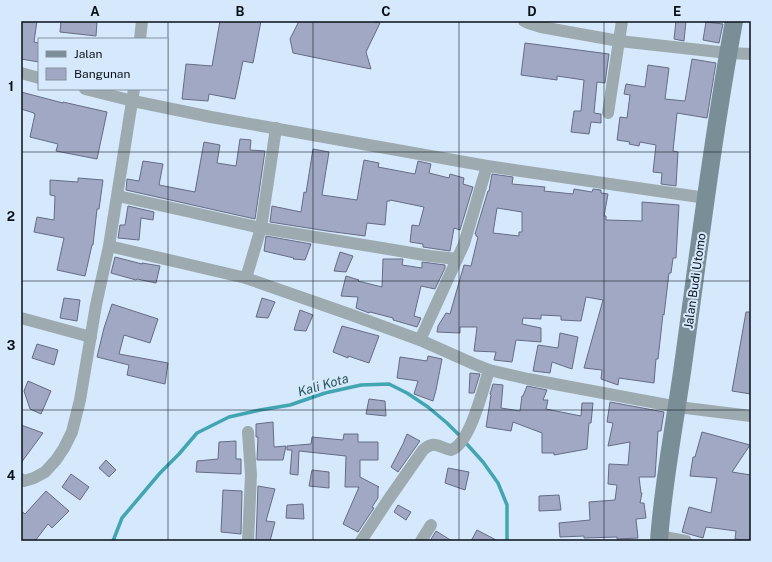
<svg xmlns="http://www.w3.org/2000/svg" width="772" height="562" viewBox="0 0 772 562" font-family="'Public Sans',sans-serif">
<rect width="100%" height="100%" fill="#d6e8fb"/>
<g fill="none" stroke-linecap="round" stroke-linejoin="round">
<!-- stream -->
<g stroke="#41a6b1" stroke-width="3.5">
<polyline points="465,442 483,462 498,483 507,505 507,541"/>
<polyline points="113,541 122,518 160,473 179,454 197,433 229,417 260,410 290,405 325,393 361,385 389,384 407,393 428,407 447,423 461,437"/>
</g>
</g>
<!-- building -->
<g fill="#a0a8c3" stroke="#656c85" fill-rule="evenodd">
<polygon points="21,21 37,21 34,42 39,43 39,62 21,59"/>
<polygon points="61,21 97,21 96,36 60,32"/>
<polygon points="220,21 261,21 253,63 243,61 235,99 209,94 208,101 182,99 186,64 212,66"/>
<polygon points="299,21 370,21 380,23 366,52 371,69 293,53 290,39"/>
<polygon points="676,21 686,21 684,41 674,39"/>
<polygon points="706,22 723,24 719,43 703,40"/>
<polygon points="525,43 609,54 605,83 597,82 594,113 601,114 601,123 591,122 589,134 571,132 574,111 581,111 584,80 557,76 557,80 521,75"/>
<polygon points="692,59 716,63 707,118 677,113 673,151 678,152 676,186 661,184 662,173 653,172 656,145 640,142 639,146 629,144 630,142 617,140 620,117 627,118 630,95 624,94 626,84 645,87 648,65 669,68 665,99 685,101"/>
<polygon points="21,92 63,103 63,102 107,112 97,159 56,151 58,144 30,137 35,114 34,114 34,113 21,109"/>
<polygon points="240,139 251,140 250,150 265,151 255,219 126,190 127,179 139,181 143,161 163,164 159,185 195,192 204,142 220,145 217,163 236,166"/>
<polygon points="313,149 329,152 322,195 357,200 364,160 379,163 378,167 415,174 418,161 431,164 429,173 449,178 450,174 464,178 463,184 473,187 460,230 454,228 450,251 423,247 423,244 410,242 412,225 419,226 424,207 390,200 390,201 387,201 385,225 367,223 365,236 327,231 270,222 272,206 301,212 304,192 306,193"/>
<path d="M492,174L513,177L512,184L545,187L544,191L573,194L574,189L592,192L593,189L601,190V193L608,194L604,216H606V220L642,221V202L679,205L676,258H673L671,273H669L664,315L663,314L658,359H656L654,383L619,378L618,385L601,379L602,370L584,368L603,300L586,297L581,321L561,320V316L541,315V319L523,318L522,324L541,328V342L516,340L512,362L494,360L496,352L474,351L477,327H460V333L437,332L438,326L446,313L450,314L464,265L471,266L478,237L476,236V234H475L488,191H489ZM497,208L522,212V232H519V236L493,233Z"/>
<polygon points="78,178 103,180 99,209 97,209 93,245 92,245 85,276 57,270 64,238 34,232 37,217 54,220 55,196 50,195 50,180 78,182"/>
<polygon points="128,206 154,212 153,220 141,218 139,240 118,238 120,225 125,225"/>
<polygon points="266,236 311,244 305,260 293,259 294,258 264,251"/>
<polygon points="340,252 353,256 346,272 334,271"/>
<polygon points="115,257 142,264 142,263 160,266 156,283 137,279 136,280 111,273"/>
<polygon points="383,259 403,259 402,265 422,268 422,262 445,265 445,268 435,289 421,286 414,316 421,318 417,327 393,320 393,318 370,312 369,313 356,308 358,297 341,296 346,276 359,280 358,281 382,287"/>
<polygon points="64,298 80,300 77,321 60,318"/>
<polygon points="262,298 275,302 268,318 256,317"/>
<polygon points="112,304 158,319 150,343 124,335 119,354 168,363 165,384 127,375 129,365 97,357 104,328"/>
<polygon points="300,310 313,315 306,331 294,330"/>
<polygon points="746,312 751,312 751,394 732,391"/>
<polygon points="342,326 379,336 369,363 348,356 348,358 333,352"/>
<polygon points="560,333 578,337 572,369 552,362 550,373 533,371 538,345 558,348"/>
<polygon points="37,344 58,350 54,365 32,358"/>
<polygon points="428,356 442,359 436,390 433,401 414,394 418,381 397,378 400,357 427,361"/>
<polygon points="470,373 480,374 474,393 469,393"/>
<polygon points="28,381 51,391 41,414 30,409 24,391"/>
<polygon points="493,384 503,385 501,408 520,411 522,396 523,396 527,386 547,390 543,400 548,400 546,409 581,416 582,403 593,403 591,423 589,423 587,449 554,455 554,453 542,453 542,433 513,422 511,431 486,427 491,395 490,394"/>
<polygon points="369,399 385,401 386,416 366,414"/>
<polygon points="610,402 664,412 661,431 658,431 655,477 639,477 641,493 642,493 640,503 644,503 646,518 636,519 638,538 617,539 617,537 584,538 584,536 560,537 559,523 590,520 589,502 615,500 617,485 608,484 609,464 628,465 630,442 608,446 613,423 607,422"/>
<polygon points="273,422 274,447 286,446 283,460 257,460 258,437 256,437 256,424"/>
<polygon points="21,425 43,433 21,463"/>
<polygon points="702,432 750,445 732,472 751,475 751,541 735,539 736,531 706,527 703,538 682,532 689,507 711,513 717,478 690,476 693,457 695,457"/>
<polygon points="344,434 358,434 358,442 378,442 378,460 360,460 360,477 379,487 378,487 378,498 372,507 374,508 358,532 343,524 359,487 345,487 346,456 299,451 298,475 290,474 292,450 287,450 287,446 311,444 312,437 343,440"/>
<polygon points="407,434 420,441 398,472 391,467 404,442 404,441"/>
<polygon points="236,441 236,459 241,459 241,474 196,472 197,461 218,459 219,442"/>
<polygon points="106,460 116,470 109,477 99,468"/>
<polygon points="448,468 469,472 465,490 445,483"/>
<polygon points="312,470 329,472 329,488 309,486"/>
<polygon points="71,474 89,487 80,500 62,487"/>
<polygon points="258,486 275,489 266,521 275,522 270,541 256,541"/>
<polygon points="223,490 242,491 241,534 221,532"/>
<polygon points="46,491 69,511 52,528 48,524 35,541 21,541 21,511 25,514"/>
<polygon points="559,495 561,510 539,511 539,496"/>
<polygon points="303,504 304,519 286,518 287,505"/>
<polygon points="398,505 411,512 406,520 394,512"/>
<polygon points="477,530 498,541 471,541"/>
<polygon points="436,531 452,541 430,541"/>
</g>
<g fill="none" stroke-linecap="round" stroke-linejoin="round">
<!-- street -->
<g stroke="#9dabb1" stroke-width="12">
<polyline points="524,21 528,23 541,27 619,41 728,53 751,54"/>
<polyline points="140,39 142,21"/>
<polyline points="21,73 39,78"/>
<polyline points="85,89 133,101 211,117 487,166 706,198"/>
<polyline points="608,113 622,21"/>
<polyline points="118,196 186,211 261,228 430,256 457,259 464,244 487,166"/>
<polyline points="109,246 246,278 349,314 420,340 474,364 489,370 528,379 678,407 751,416"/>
<polyline points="246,278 261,228 276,128"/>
<polyline points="21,318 91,337"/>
<polyline points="420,340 457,259"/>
<polyline points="21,479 24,481 34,478 45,472 56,460 64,448 72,432 80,400 96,305 109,246 134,89"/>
<polyline points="659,536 686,541"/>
<polyline points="248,541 251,475 248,432"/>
<path d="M361,541L388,500L423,450C435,440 438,447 451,450C470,444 483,389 489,370"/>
<polyline points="421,541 431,525"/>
</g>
<!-- secondary -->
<path stroke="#7a8e98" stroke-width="18" d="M659,541C663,482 675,423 683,365C699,250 713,135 734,21"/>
</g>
<!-- grid -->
<path fill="none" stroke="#091018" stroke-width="1" stroke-opacity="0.55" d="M168,21V541M313,21V541M459,21V541M604,21V541M21,152H751M21,281H751M21,410H751"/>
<g text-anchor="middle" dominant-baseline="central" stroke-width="4" stroke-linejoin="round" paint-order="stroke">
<!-- street labels -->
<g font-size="12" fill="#091018" stroke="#d6e8fb">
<text transform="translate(695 281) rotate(-82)">Jalan Budi Utomo</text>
</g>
<!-- water labels -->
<g font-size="13" font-style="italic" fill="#285559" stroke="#d6e8fb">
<text transform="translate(323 385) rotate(-16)">Kali Kota</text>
</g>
</g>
<!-- border -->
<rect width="772" height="562" fill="none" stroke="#d6e8fb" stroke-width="44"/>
<!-- legend -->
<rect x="38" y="38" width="130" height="52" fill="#d6e8fb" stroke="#8492a0"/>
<rect x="46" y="51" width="20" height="6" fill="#7a8e98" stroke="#8492a0"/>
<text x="74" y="58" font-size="12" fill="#091018">Jalan</text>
<rect x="46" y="68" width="20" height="12" fill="#a0a8c3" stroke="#8492a0"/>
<text x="74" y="78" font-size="12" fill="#091018">Bangunan</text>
<rect x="22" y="22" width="728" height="518" fill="none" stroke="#091018" stroke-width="1.5"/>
<g font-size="13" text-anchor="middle" font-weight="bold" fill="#091018">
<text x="95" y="16">A</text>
<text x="240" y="16">B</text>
<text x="386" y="16">C</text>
<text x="532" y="16">D</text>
<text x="677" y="16">E</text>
<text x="11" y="91">1</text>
<text x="11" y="221">2</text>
<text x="11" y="350">3</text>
<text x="11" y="480">4</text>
</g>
</svg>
